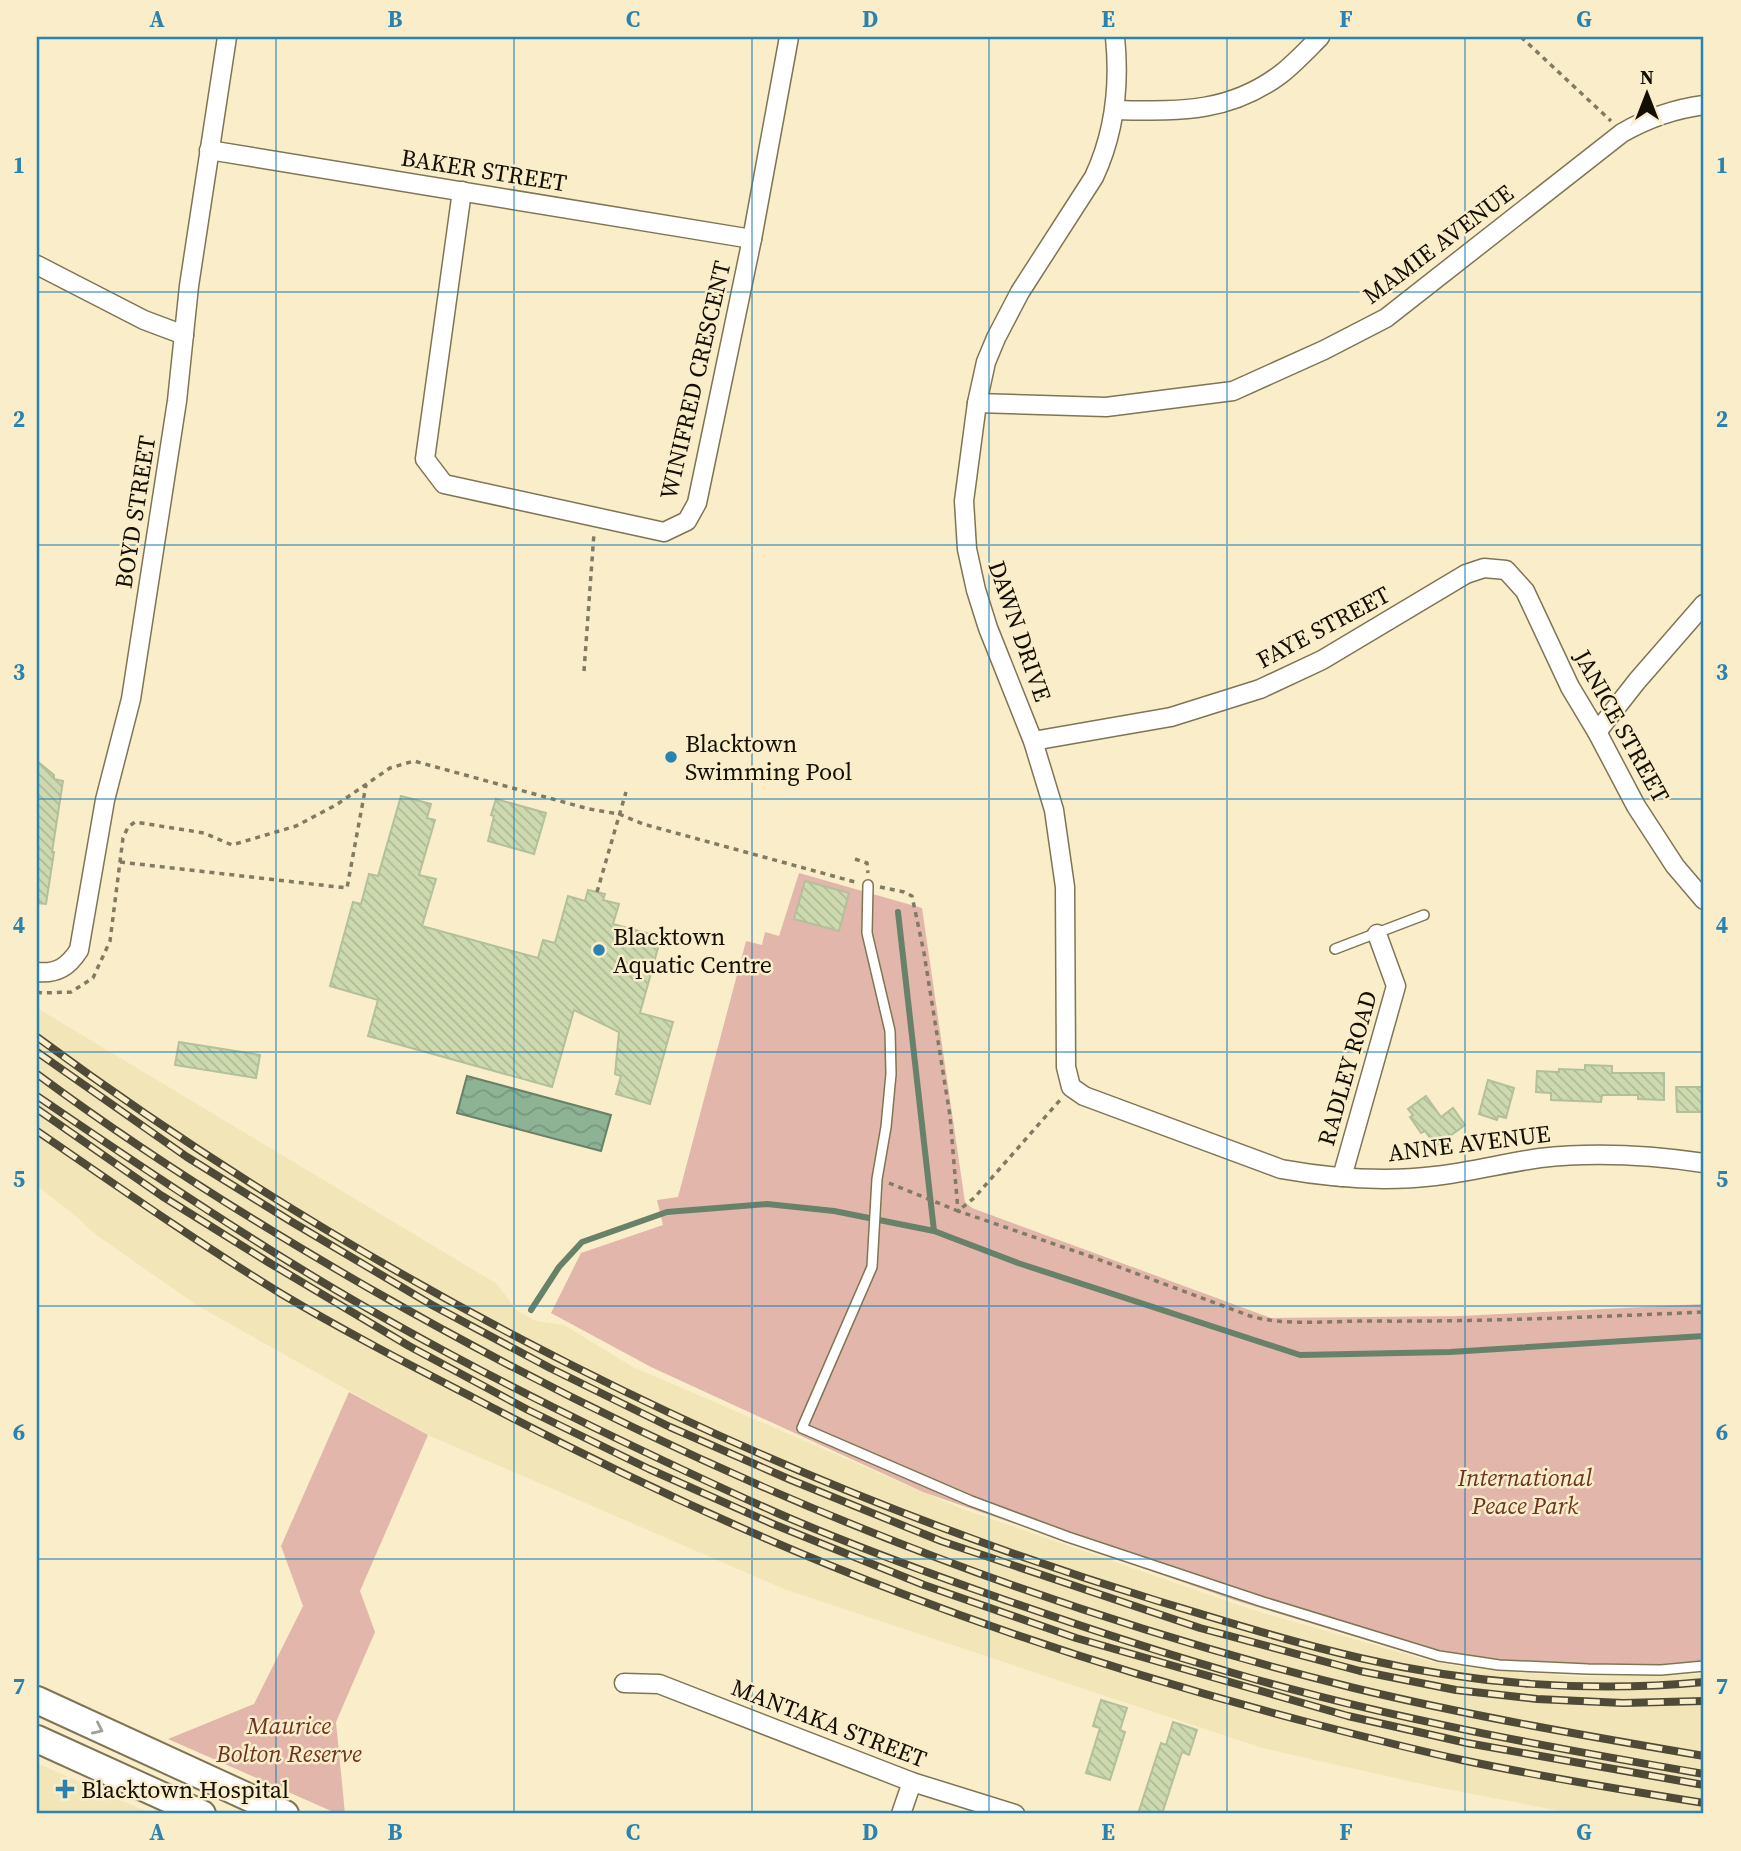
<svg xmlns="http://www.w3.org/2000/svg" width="1741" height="1851" viewBox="0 0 1741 1851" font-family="'Source Serif 4',serif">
<defs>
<pattern id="water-waves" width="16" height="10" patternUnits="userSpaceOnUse" patternTransform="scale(1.75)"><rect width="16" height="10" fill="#8db294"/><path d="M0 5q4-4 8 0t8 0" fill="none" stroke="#79987e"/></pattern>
<pattern id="building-back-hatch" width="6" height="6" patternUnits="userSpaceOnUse" patternTransform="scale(1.75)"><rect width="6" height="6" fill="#cddaaf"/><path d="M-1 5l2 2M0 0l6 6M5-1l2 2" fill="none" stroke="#afba95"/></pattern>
</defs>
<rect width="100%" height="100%" fill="#f9eec9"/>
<!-- built -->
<g fill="#f2e5b8">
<polygon points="37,1008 497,1284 516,1310 536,1321 564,1325 633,1367 960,1508 1247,1608 1433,1662 1477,1669 1582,1677 1704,1674 1704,1814 1576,1814 1431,1786 1262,1748 784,1589 428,1435 198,1306 95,1234 71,1212 37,1186"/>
<polygon points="37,1763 152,1814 37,1814"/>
</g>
<!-- park -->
<g fill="#e2b6aa">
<polygon points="799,873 922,908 965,1202 972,1208 1271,1318 1461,1316 1704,1304 1704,1671 1655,1674 1602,1675 1493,1668 1436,1661 1237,1601 923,1492 651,1367 551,1313 581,1253 663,1225 657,1200 678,1197 746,941 762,945 765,932 779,936"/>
<polygon points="349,1392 428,1435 360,1591 375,1632 336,1722 345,1814 338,1814 168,1739 254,1704 303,1606 281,1546"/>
</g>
<!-- water -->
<polygon fill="url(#water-waves)" stroke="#688169" stroke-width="2" points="467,1076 611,1115 601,1151 457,1113"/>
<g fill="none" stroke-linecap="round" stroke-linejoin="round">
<!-- stream -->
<g stroke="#688169" stroke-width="6">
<polyline points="898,912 934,1231"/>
<polyline points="531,1310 559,1267 582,1242 667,1212 767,1204 834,1211 934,1231 1018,1263 1300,1355 1450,1352 1704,1336"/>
</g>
</g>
<!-- building -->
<g fill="url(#building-back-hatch)" stroke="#b4bf9c" stroke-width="2">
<polygon points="37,761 54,775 54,779 63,781 52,852 54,852 46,904 37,903"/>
<polygon points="401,796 431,804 427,818 435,820 419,875 436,879 422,926 538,958 543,940 555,943 568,896 585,901 588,890 605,894 603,900 619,904 613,924 661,937 640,1013 673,1022 650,1104 616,1094 621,1076 615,1074 619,1032 574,1010 552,1087 368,1036 378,1000 330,986 353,902 361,904 369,874 378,876"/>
<polygon points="496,799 546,813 534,854 488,841 494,816 491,815"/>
<polygon points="805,881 849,893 839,931 794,919"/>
<polygon points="179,1042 260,1055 256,1078 175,1065"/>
<polygon points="1585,1065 1612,1066 1612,1073 1664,1073 1664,1100 1638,1099 1638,1095 1602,1095 1601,1102 1551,1100 1551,1093 1536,1092 1537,1071 1559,1072 1559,1069 1585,1070"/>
<polygon points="1488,1080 1514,1088 1506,1118 1498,1116 1497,1120 1479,1114"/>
<polygon points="1676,1087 1704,1087 1704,1112 1677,1112"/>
<polygon points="1426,1096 1441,1117 1453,1108 1465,1125 1436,1146 1425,1131 1421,1133 1410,1117 1413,1115 1408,1109"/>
<polygon points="1101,1700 1127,1708 1120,1730 1125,1732 1110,1780 1086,1773 1100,1728 1093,1726"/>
<polygon points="1173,1722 1197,1730 1189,1755 1182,1752 1162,1814 1138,1814 1161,1743 1166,1745"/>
</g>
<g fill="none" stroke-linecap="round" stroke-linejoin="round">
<!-- lane casing -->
<g stroke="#7f7554" stroke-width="12">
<g id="lane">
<polyline points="868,885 867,933 890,1031 891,1074 886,1127 877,1179 872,1267 802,1428 971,1501 1068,1537 1263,1602 1439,1656 1499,1665 1588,1669 1661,1670 1704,1666"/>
<polyline points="1335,949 1424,915"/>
</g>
</g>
<!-- street casing -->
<g stroke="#7f7554" stroke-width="21">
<g id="street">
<path d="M1115,37C1120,86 1115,132 1094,177L1020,292L996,338L986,362L977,403L964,501L967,549L976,590L988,628L1033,741L1054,810L1065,887L1066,1067L1071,1087L1084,1096L1281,1169C1331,1178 1385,1182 1435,1176C1470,1172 1505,1163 1540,1158C1594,1152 1650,1155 1704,1163"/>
<path d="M1115,110C1177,111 1228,114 1281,74C1295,63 1307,50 1320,37"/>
<polyline points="209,150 752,239"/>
<polyline points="462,191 425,459 444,484 664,532 687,521 697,503 752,239 789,37"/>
<polyline points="37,265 144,320 184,335"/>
<path d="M977,403L1106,407L1233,391L1324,350L1386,318L1622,133C1648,118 1674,109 1704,105"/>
<polyline points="1597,732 1637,681 1704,604"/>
<polyline points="1033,741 1171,717 1260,689 1322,660 1466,574 1484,568 1506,570 1525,591 1570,687 1597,732 1636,806 1675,866 1704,900"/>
<path d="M37,972C57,974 68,967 79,950L105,800L131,699L177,401L189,286L227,37"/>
<polyline points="1342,1177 1396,986 1377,934"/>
<polyline points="624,1683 659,1684 912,1782 1015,1814"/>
<polyline points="901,1814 912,1782"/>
</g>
</g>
<!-- primary casing -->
<g stroke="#7f7554" stroke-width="30">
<g id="primary">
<polyline points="37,1700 285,1814"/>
<polyline points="37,1739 202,1814"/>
</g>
</g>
<!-- path -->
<g stroke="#827b63" stroke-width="3.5" stroke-dasharray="5 5" stroke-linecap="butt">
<polyline points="1521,37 1611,121"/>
<polyline points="584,671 594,533"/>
<polyline points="855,859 867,863 868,873"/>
<polyline points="120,862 347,888 366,785"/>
<path d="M880,887L904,892L912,896L924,953L950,1116L958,1211L1092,1257L1250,1316C1283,1326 1331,1321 1367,1321C1479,1322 1592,1317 1704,1312"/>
<polyline points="597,892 626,792"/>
<polyline points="37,992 42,993 71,992 93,978 110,941 123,838 128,827 135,822 204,833 232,845 296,826 336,805 390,768 414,761 589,809 619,814 643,824 855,882"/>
<polyline points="889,1183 958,1211 974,1198 1061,1099"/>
</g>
<!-- lane -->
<use href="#lane" stroke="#fff" stroke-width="9"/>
<!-- street -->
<use href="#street" stroke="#fff" stroke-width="18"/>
<!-- primary -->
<use href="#primary" stroke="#fff" stroke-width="26"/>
<!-- rail casing -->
<g stroke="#4f4938" stroke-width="8">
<g id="rail">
<path d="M37,1037C374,1285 758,1479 1158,1601C1224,1621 1291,1642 1360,1658C1471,1684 1590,1693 1704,1682"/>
<polyline points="37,1052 187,1157 292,1222 432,1305 550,1368 670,1427 791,1480 941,1541 1200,1628 1360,1671 1456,1690 1537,1699 1623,1703 1704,1701"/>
<path d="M37,1074C142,1152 254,1222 367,1287C676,1465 1008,1602 1354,1688C1470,1716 1587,1736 1704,1756"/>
<path d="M37,1096C122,1154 208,1212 296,1266C392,1325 492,1378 593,1427C653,1456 714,1485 775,1512C850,1545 928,1573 1005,1600C1083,1627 1161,1653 1240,1675C1392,1719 1548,1747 1704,1774"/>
<polyline points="37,1109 162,1196 268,1262 409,1346 528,1410 649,1469 773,1524 924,1585 1076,1638 1348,1716 1467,1743 1704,1785"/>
<path d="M37,1131C117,1186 197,1242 280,1293C342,1330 408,1364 472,1397C612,1471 755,1538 903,1594C1037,1645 1173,1687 1311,1723C1361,1736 1411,1749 1462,1760C1542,1777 1623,1790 1704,1803"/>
</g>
</g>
<!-- rail -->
<use href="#rail" stroke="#f9eec9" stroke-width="5" stroke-dasharray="16" stroke-linecap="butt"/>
</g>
<!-- one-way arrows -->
<defs><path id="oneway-chevron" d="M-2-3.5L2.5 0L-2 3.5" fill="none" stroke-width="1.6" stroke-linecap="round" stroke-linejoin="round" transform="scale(1.75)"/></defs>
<use stroke="#a19f9b" href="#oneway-chevron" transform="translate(98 1729) rotate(25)"/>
<!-- grid -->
<path fill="none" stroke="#2a82b0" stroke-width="2" stroke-opacity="0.55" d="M276,37V1814M514,37V1814M752,37V1814M989,37V1814M1227,37V1814M1465,37V1814M37,292H1704M37,545H1704M37,799H1704M37,1052H1704M37,1306H1704M37,1559H1704"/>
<!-- markers -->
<g fill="#2a82b0" stroke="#f9eec9" stroke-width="2.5">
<circle cx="671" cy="757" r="7"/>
<circle cx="599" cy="950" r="7"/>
<path d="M61.5 1778.5h7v7h7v7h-7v7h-7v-7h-7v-7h7z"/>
</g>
<g text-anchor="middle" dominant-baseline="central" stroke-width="5" stroke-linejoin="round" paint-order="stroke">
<!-- street labels -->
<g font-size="24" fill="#130f04" stroke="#f9eec9">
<text transform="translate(484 170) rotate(9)">BAKER STREET</text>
<text transform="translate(1438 244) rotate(-37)">MAMIE AVENUE</text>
<text transform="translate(695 380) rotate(-77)">WINIFRED CRESCENT</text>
<text transform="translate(135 512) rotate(-81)">BOYD STREET</text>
<text transform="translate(1323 627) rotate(-28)">FAYE STREET</text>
<text transform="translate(1020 631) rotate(71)">DAWN DRIVE</text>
<text transform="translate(1622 726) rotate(61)">JANICE STREET</text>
<text transform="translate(1347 1068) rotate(-74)">RADLEY ROAD</text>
<text transform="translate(1469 1143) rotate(-7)">ANNE AVENUE</text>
<text transform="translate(829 1723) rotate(21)">MANTAKA STREET</text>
</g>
<!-- poi labels -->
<g font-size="24" fill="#130f04" stroke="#f9eec9" text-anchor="start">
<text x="685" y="743">Blacktown<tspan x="685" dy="28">Swimming Pool</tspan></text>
<text x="613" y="936">Blacktown<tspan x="613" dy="28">Aquatic Centre</tspan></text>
<text x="81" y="1789">Blacktown Hospital</text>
</g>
<!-- park labels -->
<g font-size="24" font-style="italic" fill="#6e3223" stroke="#f9eec9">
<text x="1525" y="1477">International<tspan x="1525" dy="28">Peace Park</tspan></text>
<text x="289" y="1725">Maurice<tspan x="289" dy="28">Bolton Reserve</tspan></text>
</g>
</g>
<!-- border -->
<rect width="1741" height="1851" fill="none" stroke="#f9eec9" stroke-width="77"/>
<!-- north arrow -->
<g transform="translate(1647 94)" stroke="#f9eec9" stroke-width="5" paint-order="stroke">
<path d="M0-5L12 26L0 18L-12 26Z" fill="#130f04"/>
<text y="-10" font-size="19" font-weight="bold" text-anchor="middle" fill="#130f04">N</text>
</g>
<rect x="38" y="38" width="1664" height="1774" fill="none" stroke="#2a82b0" stroke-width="2.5"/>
<g font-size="23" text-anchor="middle" font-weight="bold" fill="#2a82b0">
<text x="157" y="27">A</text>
<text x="395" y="27">B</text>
<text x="633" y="27">C</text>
<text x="870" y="27">D</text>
<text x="1108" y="27">E</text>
<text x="1346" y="27">F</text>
<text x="1584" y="27">G</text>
<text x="19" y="173">1</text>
<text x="1722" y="173">1</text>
<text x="19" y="427">2</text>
<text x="1722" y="427">2</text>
<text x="19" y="680">3</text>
<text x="1722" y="680">3</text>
<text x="19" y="933">4</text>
<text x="1722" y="933">4</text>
<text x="19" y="1187">5</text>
<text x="1722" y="1187">5</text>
<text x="19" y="1440">6</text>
<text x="1722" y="1440">6</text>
<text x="19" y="1694">7</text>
<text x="1722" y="1694">7</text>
<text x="157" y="1840">A</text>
<text x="395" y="1840">B</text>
<text x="633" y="1840">C</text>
<text x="870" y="1840">D</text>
<text x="1108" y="1840">E</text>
<text x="1346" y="1840">F</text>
<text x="1584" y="1840">G</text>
</g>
</svg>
